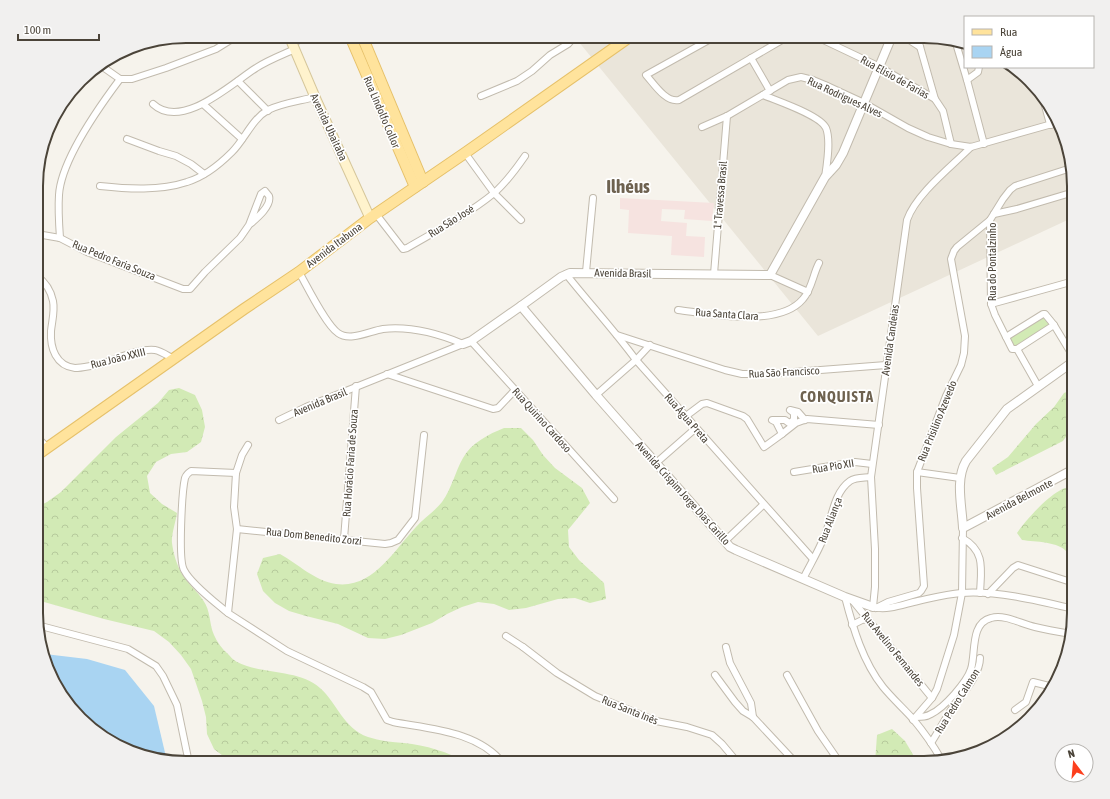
<svg xmlns="http://www.w3.org/2000/svg" width="1110" height="799" viewBox="0 0 1110 799" font-family="'Asap Condensed',sans-serif">
<defs>
<pattern id="forest-crowns" width="20" height="18" patternUnits="userSpaceOnUse"><rect width="20" height="18" fill="#d2eab5"/><path d="M2 6a3 3 0 1 1 6 0M12 15a3 3 0 1 1 6 0" fill="none" stroke="#b6ca9c"/></pattern>
</defs>
<rect width="100%" height="100%" fill="#f6f3ec"/>
<!-- residential -->
<polygon fill="#eae5da" points="574,36 934,36 965,42 965,67 1016,67 1058,119 1074,176 1074,217 818,336"/>
<!-- medical -->
<polygon fill="#f6e3e0" points="620,198 714,203 712,221 684,219 685,210 662,209 661,221 687,223 686,236 705,237 704,257 671,255 672,236 628,233 629,210 620,209"/>
<!-- forest -->
<g fill="url(#forest-crowns)">
<path d="M179,388L195,395L202,410L205,427L201,442L187,452L171,454L156,462L147,476L150,493L162,504L177,513C176,521 171,535 172,543C173,552 177,566 182,574C188,584 197,591 203,600C211,611 209,624 214,635C217,642 222,649 228,654C231,657 233,660 237,662C262,675 299,669 320,688C338,704 343,728 368,737C380,741 392,742 404,743C425,745 449,752 467,763H235L227,759L214,749L207,734L206,717L202,701L191,669L181,655L169,642L154,631L104,619L37,600V507L47,502L61,492L116,437L158,403L169,390Z"/>
<path d="M1074,389C1074,410 1077,424 1063,441L996,475L992,468L1008,457L1036,424L1054,407L1064,393Z"/>
<path d="M504,428H521L533,440L543,455L555,468L582,488L590,503L568,530L569,547L579,560L604,583L606,599L590,603L575,598L558,599L526,608L509,610L494,604L478,602L462,607L447,614L432,623L401,635L385,639L368,638L338,624L306,616L289,611L275,603L263,591L257,574L263,558L280,554C298,564 315,581 336,584C373,589 394,550 416,527C424,518 435,511 442,502C452,488 455,472 463,458C471,443 489,434 504,428Z"/>
<path d="M1074,486V571C1070,566 1071,558 1068,553C1059,541 1035,542 1022,540L1017,533C1025,521 1046,498 1059,491C1063,488 1069,487 1074,486Z"/>
<polygon points="892,729 905,741 918,763 875,763 877,735"/>
</g>
<!-- park -->
<polygon fill="#d2eab5" points="1045,317 1050,326 1015,347 1009,338"/>
<!-- water -->
<polygon fill="#a9d4f2" points="45,654 87,659 125,670 154,706 167,761 129,752 94,732 56,688"/>
<g fill="none" stroke-linecap="round" stroke-linejoin="round">
<!-- minor casing -->
<g stroke="#c2bbae" stroke-width="8">
<g id="minor">
<path d="M716,36L646,75C654,84 666,103 679,100L789,36"/>
<polyline points="813,36 819,38 878,66 935,99 943,111 951,144"/>
<polyline points="903,36 920,47"/>
<polyline points="917,36 935,99"/>
<polyline points="955,40 967,80 984,144"/>
<polyline points="292,43 309,36"/>
<polyline points="751,58 770,91"/>
<polyline points="100,65 120,79"/>
<polyline points="967,80 978,72 979,67"/>
<polyline points="238,81 268,111"/>
<path d="M763,95C777,101 820,115 826,128C831,140 827,164 825,177"/>
<polyline points="481,96 517,81 532,71 550,55 568,44 575,36"/>
<path d="M153,104C182,131 232,83 256,68C268,60 282,55 295,49"/>
<polyline points="203,104 242,139"/>
<polyline points="702,127 727,116 788,80 801,77 813,80 825,85 864,103 908,128 928,137 951,144 971,147 1059,122"/>
<polyline points="127,139 159,151 176,156 191,164 204,174"/>
<path d="M971,147C951,167 916,194 907,220L871,477L875,549V587L873,607C888,611 904,604 918,601C932,598 947,594 961,593C995,590 1040,601 1074,609"/>
<polyline points="465,153 494,193 521,220"/>
<path d="M100,186C128,189 160,191 187,182C204,177 220,164 232,152C245,139 252,119 268,110C282,103 300,101 315,97"/>
<path d="M376,214L403,249L407,248C436,231 467,215 493,194C506,183 516,169 525,156"/>
<polyline points="994,214 1017,209 1074,192"/>
<path d="M37,234L60,238L87,252L183,289H190L205,272L240,238L249,225L261,194L265,191L269,196C272,206 256,219 249,225"/>
<path d="M60,238C59,224 58,209 59,195C61,160 99,107 120,79H132L166,68L216,49L237,36"/>
<path d="M299,272C307,286 326,325 338,333C350,342 370,331 383,329C411,326 437,333 463,344"/>
<polyline points="586,272 593,198"/>
<path d="M566,274C589,303 614,330 636,360L813,559"/>
<polyline points="714,274 727,116"/>
<polyline points="770,275 808,292"/>
<path d="M37,276C45,282 51,291 53,301C55,311 52,321 51,331C50,348 56,366 75,368C82,368 89,366 96,365C114,361 137,348 155,350C161,351 168,356 174,359"/>
<polyline points="991,304 1074,281"/>
<path d="M678,310C711,314 779,328 803,299C812,289 813,274 819,263"/>
<polyline points="617,335 725,370 742,374 768,374 886,365"/>
<polyline points="1006,337 1043,314 1045,314 1054,325 1074,358"/>
<polyline points="471,341 614,499"/>
<polyline points="1017,349 1012,349 995,315 991,304 990,220 1003,199 1010,190 1015,186 1071,168"/>
<polyline points="1017,349 1054,325"/>
<polyline points="1017,349 1038,386"/>
<polyline points="387,374 493,409 498,408 515,390"/>
<polyline points="596,395 636,360 650,345"/>
<polyline points="686,416 702,404 707,403 743,416 747,419 764,447 782,434 776,422 772,420 785,420 789,423 794,420 794,413 790,410 798,412 805,420"/>
<polyline points="279,420 306,407 463,344"/>
<polyline points="782,434 796,423 807,419 879,425"/>
<polyline points="37,437 47,447"/>
<path d="M248,445L242,455L236,473L234,507L237,529L228,613L287,651L363,687L371,692L387,720L393,722C430,729 477,731 503,763"/>
<polyline points="656,463 696,428"/>
<polyline points="794,472 855,462 872,464"/>
<polyline points="917,472 960,478"/>
<polyline points="237,529 385,544 391,543 398,540 415,518 424,435"/>
<path d="M962,538C986,551 981,570 980,593"/>
<polyline points="344,539 356,386"/>
<polyline points="725,541 763,505"/>
<path d="M803,579C810,565 818,552 824,537C832,520 833,493 850,481C856,477 864,478 871,477"/>
<polyline points="988,594 1013,568 1018,565 1074,583"/>
<path d="M845,597C853,628 863,662 883,687C892,698 903,708 913,719C923,731 933,745 941,759"/>
<polyline points="853,601 932,698"/>
<polyline points="876,608 888,602 919,593 921,591 924,586 917,488 917,472 946,396 961,365 964,353 965,336 951,259 954,251 957,247 990,220"/>
<path d="M228,613C215,602 191,584 184,570C178,560 182,491 185,478C186,475 188,473 191,471L236,473"/>
<polyline points="37,625 128,649 156,666 163,676 177,705 189,763"/>
<polyline points="852,625 862,620 867,619"/>
<polyline points="506,636 523,647"/>
<polyline points="523,647 557,673 595,696 656,721 687,727 712,735 722,744 738,763"/>
<polyline points="726,647 730,663 751,703 753,717"/>
<polyline points="715,675 735,702 743,711 753,717 796,763"/>
<polyline points="787,675 818,731 840,763"/>
<polyline points="1015,710 1026,702 1033,682 1053,687"/>
<path d="M916,717C922,717 926,717 931,714C944,708 967,682 971,669C976,653 970,623 991,618C1005,614 1021,624 1035,627C1047,630 1059,632 1071,634"/>
<polyline points="913,720 932,698 937,689 954,635 962,593 963,528"/>
<path d="M931,743C938,732 944,721 951,710C960,696 980,676 980,658"/>
</g>
</g>
<!-- tertiary casing -->
<g stroke="#c2bbae" stroke-width="10">
<g id="tertiary">
<polyline points="1045,102 1051,124"/>
<polyline points="521,306 596,395 730,547 736,550 845,597 873,607"/>
<polyline points="463,344 471,341 521,306 561,277 570,273 770,275 825,177 836,165 843,153 892,36"/>
<path d="M1074,361L1007,409L966,461C955,480 962,506 963,528L1074,469"/>
</g>
</g>
<!-- secondary casing -->
<g stroke="#d6c79b" stroke-width="11">
<polyline id="secondary" points="289,36 315,97 370,218"/>
</g>
<!-- primary casing -->
<g stroke="#e6c16a" stroke-width="12">
<g id="primary">
<polyline points="350,36 415,187"/>
<polyline points="362,36 423,182"/>
<polyline points="37,455 244,309 299,272 370,218 465,153 631,36"/>
</g>
</g>
<!-- minor -->
<use href="#minor" stroke="#fff" stroke-width="6"/>
<!-- tertiary -->
<use href="#tertiary" stroke="#fff" stroke-width="8"/>
<!-- secondary -->
<use href="#secondary" stroke="#fff3cd" stroke-width="9"/>
<!-- primary -->
<use href="#primary" stroke="#ffe39c" stroke-width="10"/>
</g>
<g text-anchor="middle" dominant-baseline="central" stroke-width="3.5" stroke-linejoin="round" paint-order="stroke">
<!-- street labels -->
<g font-size="11" fill="#4b4439" stroke="#fff">
<text transform="translate(895 77) rotate(29)">Rua Elisio de Farias</text>
<text transform="translate(845 97) rotate(25)">Rua Rodrigues Alves</text>
<text transform="translate(382 112) rotate(67)">Rua Lindolfo Collor</text>
<text transform="translate(329 127) rotate(65)">Avenida Ubaitaba</text>
<text transform="translate(720 195) rotate(-85)">1ª Travessa Brasil</text>
<text transform="translate(451 221) rotate(-32)">Rua São José</text>
<text transform="translate(334 245) rotate(-37)">Avenida Itabuna</text>
<text transform="translate(114 260) rotate(22)">Rua Pedro Faria Souza</text>
<text transform="translate(992 262) rotate(-90)">Rua do Pontalzinho</text>
<text transform="translate(623 273) rotate(1)">Avenida Brasil</text>
<text transform="translate(727 314) rotate(4)">Rua Santa Clara</text>
<text transform="translate(890 340) rotate(-82)">Avenida Candeias</text>
<text transform="translate(118 358) rotate(-14)">Rua João XXIII</text>
<text transform="translate(784 372) rotate(-3)">Rua São Francisco</text>
<text transform="translate(320 402) rotate(-23)">Avenida Brasil</text>
<text transform="translate(687 418) rotate(49)">Rua Água Preta</text>
<text transform="translate(542 420) rotate(48)">Rua Quirino Cardoso</text>
<text transform="translate(937 421) rotate(-68)">Rua Prisilino Azevedo</text>
<text transform="translate(350 463) rotate(-86)">Rua Horácio Faria de Souza</text>
<text transform="translate(833 466) rotate(-9)">Rua Pio XII</text>
<text transform="translate(683 493) rotate(48)">Avenida Crispim Jorge Dias Carillo</text>
<text transform="translate(1019 499) rotate(-28)">Avenida Belmonte</text>
<text transform="translate(830 520) rotate(-69)">Rua Aliança</text>
<text transform="translate(314 536) rotate(6)">Rua Dom Benedito Zorzi</text>
<text transform="translate(893 649) rotate(51)">Rua Avelino Fernandes</text>
<text transform="translate(957 701) rotate(-58)">Rua Pedro Calmon</text>
<text transform="translate(630 710) rotate(22)">Rua Santa Inês</text>
</g>
<!-- district labels -->
<g font-size="15" font-weight="bold" letter-spacing="1" fill="#6e6250" stroke="#fff">
<text x="837" y="396">CONQUISTA</text>
</g>
<!-- town labels -->
<g font-size="19" font-weight="bold" fill="#6e6250" stroke="#fff">
<text x="628" y="186">Ilhéus</text>
</g>
</g>
<!-- crop -->
<path d="M0 0H1110V799H0ZM186 43H924A143 143 0 0 1 1067 186V613A143 143 0 0 1 924 756H186A143 143 0 0 1 43 613V186A143 143 0 0 1 186 43Z" fill="#f1f0ef" fill-rule="evenodd"/>
<path fill="none" stroke="#4b4439" stroke-width="2" d="M186 43H924A143 143 0 0 1 1067 186V613A143 143 0 0 1 924 756H186A143 143 0 0 1 43 613V186A143 143 0 0 1 186 43Z"/>
<!-- legend -->
<rect x="964" y="16" width="130" height="52" fill="#ffffff" stroke="#b7b4b0"/>
<rect x="972" y="29" width="20" height="6" fill="#ffe39c" stroke="#b7b4b0"/>
<text x="1000" y="36" font-size="12" fill="#4b4439">Rua</text>
<rect x="972" y="46" width="20" height="12" fill="#a9d4f2" stroke="#b7b4b0"/>
<text x="1000" y="56" font-size="12" fill="#4b4439">Água</text>
<!-- north arrow -->
<g transform="translate(1074 763) rotate(344)"><circle r="19" fill="#ffffff" stroke="#b7b4b0"/>
<path d="M0-3L7 15L0 10L-7 15Z" fill="#fc3f1d"/>
<text y="-6" font-size="11" font-weight="bold" text-anchor="middle" fill="#4b4439">N</text>
</g>
<!-- scale -->
<path d="M18 34v6h81v-6" fill="none" stroke="#4b4439" stroke-width="2"/>
<text x="24" y="34" font-size="12" fill="#4b4439" stroke="#ffffff" stroke-width="3" paint-order="stroke">100 m</text>
</svg>
